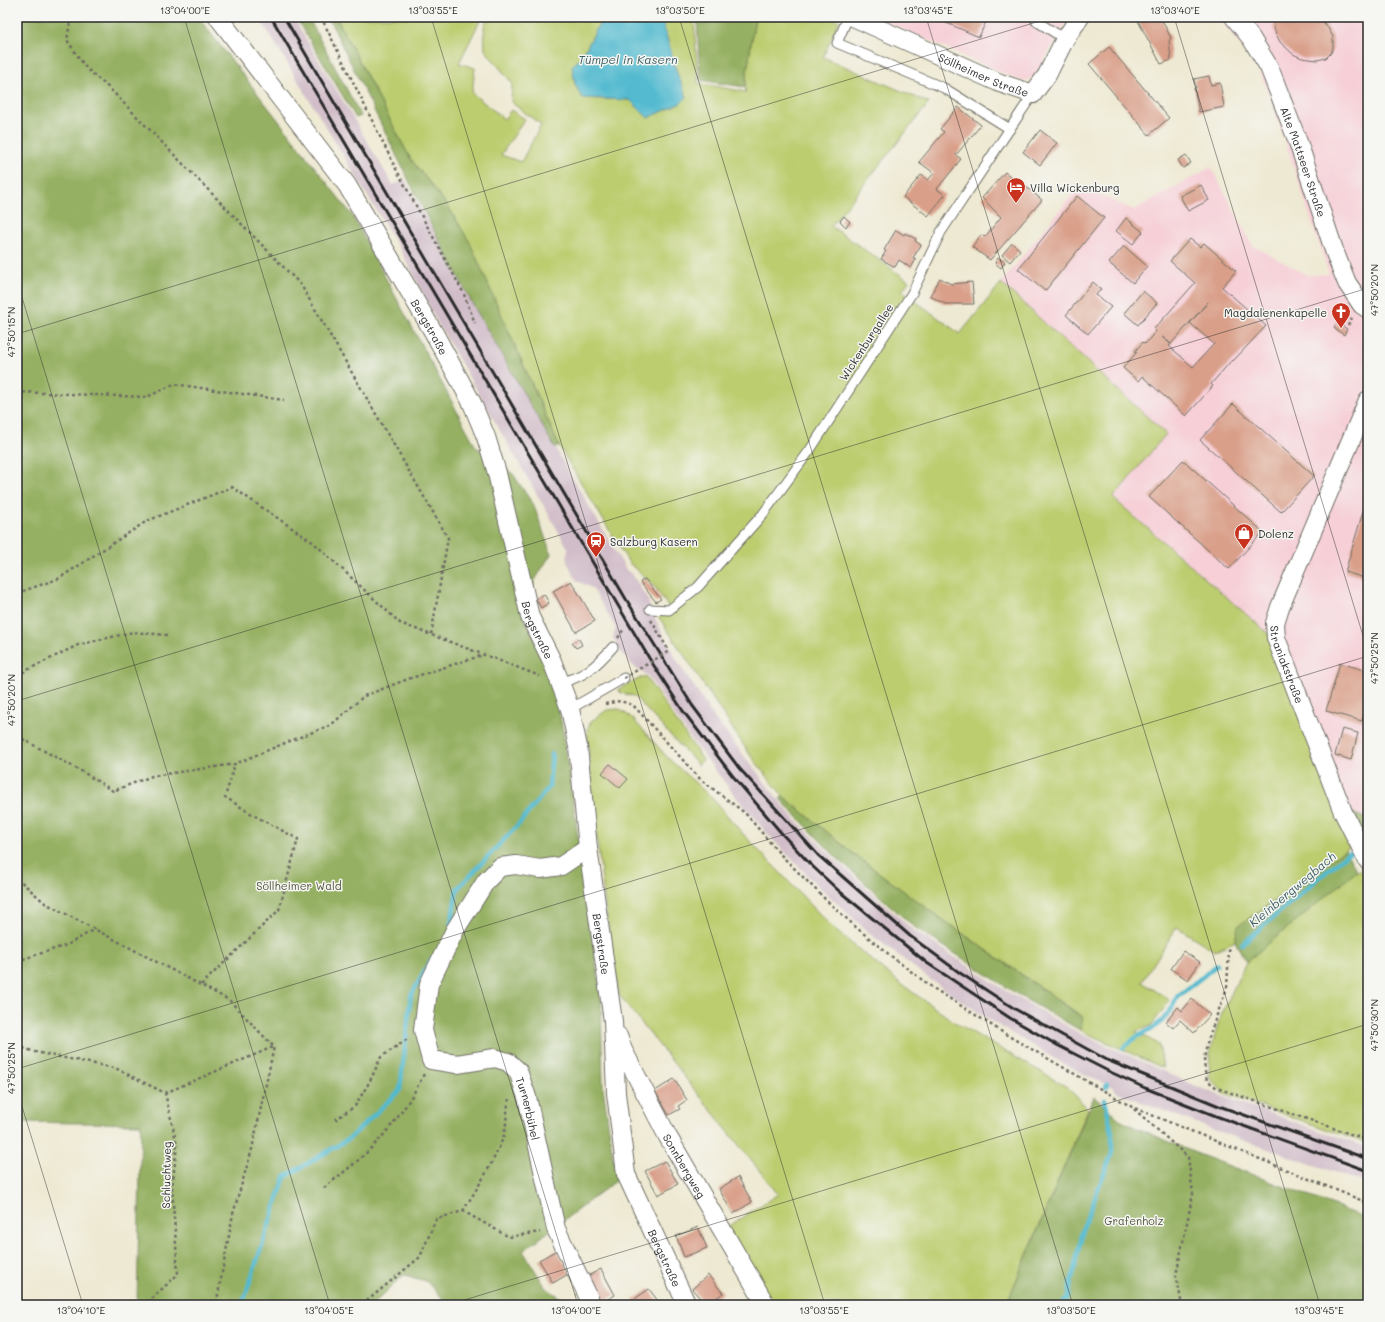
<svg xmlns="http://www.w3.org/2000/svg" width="1385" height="1322" viewBox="0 0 1385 1322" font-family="Mali,sans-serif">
<rect width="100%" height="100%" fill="#f6f6f2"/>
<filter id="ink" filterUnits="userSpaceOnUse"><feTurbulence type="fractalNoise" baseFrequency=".025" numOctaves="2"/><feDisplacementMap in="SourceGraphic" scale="8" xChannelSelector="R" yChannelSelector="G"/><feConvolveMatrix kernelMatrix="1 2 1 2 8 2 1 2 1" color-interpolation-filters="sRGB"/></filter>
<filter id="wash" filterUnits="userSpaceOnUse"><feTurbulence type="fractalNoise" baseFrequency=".012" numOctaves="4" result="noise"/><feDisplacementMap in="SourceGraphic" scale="16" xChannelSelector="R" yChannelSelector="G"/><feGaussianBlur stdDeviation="0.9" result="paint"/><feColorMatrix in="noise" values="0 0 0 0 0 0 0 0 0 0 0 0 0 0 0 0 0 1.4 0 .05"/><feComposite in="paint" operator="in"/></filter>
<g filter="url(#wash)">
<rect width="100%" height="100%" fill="#eee9d2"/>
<!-- built -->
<g fill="#f6cfd7">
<polygon points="875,17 1069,17 1035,76 1028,80 1021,81"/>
<polygon points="1219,17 1368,17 1368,819 1347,811 1285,648 1113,497 1165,434 1001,283 1079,186 1134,210 1211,167 1253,246 1307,275 1329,274 1269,93 1259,70"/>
</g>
<!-- industrial -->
<polygon fill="#d1bdc9" points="259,17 293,17 393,185 405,180 450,261 458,278 555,448 627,571 632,574 648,600 651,611 675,657 715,719 790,814 835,859 912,929 1006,991 1079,1033 1205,1090 1368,1148 1368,1184 1214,1130 1118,1093 1113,1087 1096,1080 1057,1060 991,1021 924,975 869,933 811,879 774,841 736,797 691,739 647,675 635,668 618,649 613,637 616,628 592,588 577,581 567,562 568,548 436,320 406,260 337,145"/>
<!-- green -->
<g fill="#bccd6f" stroke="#747c4d">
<polygon points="336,17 482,17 459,63 475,68 472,93 504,119 511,110 525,119 501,155 521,162 541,125 511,102 512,83 485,50 484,26 488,17 605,17 602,19 581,58 573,66 575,84 582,98 630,100 648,118 681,103 687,97 677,73 661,17 694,17 698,83 746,92 745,87 755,17 830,17 839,21 823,57 929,103 831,226 909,281 902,291 960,334 1001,283 1166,434 1113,498 1270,635 1354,844 1239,926 1235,941 1215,951 1177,927 1142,982 1170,1000 1151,1026 1135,1032 1159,1044 1163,1068 1080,1030 1083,1017 929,910 855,855 783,796 750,755 658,616 669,608 655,587 629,563 559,446 469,241 447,205 410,158"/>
<polygon points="645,676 703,760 698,765 634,696 621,693 618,689"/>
<polygon points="619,709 632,718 668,758 711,797 745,836 835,930 901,984 956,1023 1067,1087 1088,1109 1006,1305 773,1305 726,1228 778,1194 619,995 606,912 593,808 587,730 591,721 607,710"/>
<polygon points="1368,868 1368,1144 1224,1093 1209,1077 1210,1054 1219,1020 1246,962 1356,871"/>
</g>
<!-- forest -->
<g fill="#95b062" stroke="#606e46">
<polygon points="17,17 198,17 352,215 476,447 513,474 534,506 551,554 535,580 524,617 551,673 563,731 601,998 603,1087 612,1151 617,1180 523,1251 546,1288 572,1305 505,1305 505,1302 498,1305 463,1305 445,1301 426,1281 404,1275 372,1305 137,1305 141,1124 17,1122"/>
<polygon points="296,17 308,17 361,116 356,118"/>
<polygon points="328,17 336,17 410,158 447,205 469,241 559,446 555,448 472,303 426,215"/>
<polygon points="697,17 755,17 745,87 700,80"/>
<polygon points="783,796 855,855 929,910 1083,1018 1080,1030 1020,996 913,926 836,857 780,799"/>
<polygon points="1347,811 1368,819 1368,850"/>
<polygon points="1345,850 1357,871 1246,962 1235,941 1238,926"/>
<polygon points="1094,1097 1123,1122 1193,1152 1368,1219 1368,1305 1006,1305"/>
</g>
<!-- water -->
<polygon fill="#52bacf" stroke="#3e727d" points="605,17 661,17 677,73 687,97 681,103 648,118 630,100 582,98 575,84 572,66 581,58 602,19"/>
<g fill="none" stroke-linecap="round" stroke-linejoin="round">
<!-- stream -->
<g stroke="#52bacf" stroke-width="4.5">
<polyline points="451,924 457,889 518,825 549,787 552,754"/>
<polyline points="1242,944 1347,854 1354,851"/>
<polyline points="1123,1048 1135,1038 1152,1029 1162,1021 1172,1008 1177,997 1217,965"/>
<polyline points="1106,1087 1107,1084"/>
<polyline points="242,1305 285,1177 350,1138 400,1090 411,995 431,960"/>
<polyline points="1062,1305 1068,1297 1084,1225 1112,1153 1112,1132 1105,1100"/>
</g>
</g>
<g id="blocks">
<!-- building -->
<g fill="#d99f89" fill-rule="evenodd">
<polygon points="933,17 988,17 979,37"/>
<polygon points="1136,17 1167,17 1162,20 1171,38 1169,41 1171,60 1161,64"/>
<polygon points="1275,17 1318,17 1327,26 1333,37 1333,48 1331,53 1326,58 1317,60 1302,58 1293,54 1280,42 1276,34 1274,27"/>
<polygon points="1109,47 1169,118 1149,135 1089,64"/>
<polygon points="1209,76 1211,85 1220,83 1224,107 1199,112 1194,88 1196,88 1194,79"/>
<polygon points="958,107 981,125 956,155 961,159 937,189 945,195 928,216 903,197 921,175 928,180 934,173 919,162 944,132 940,129"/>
<polygon points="1040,130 1057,143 1040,165 1023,152"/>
<polygon points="1186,155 1191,163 1183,168 1178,160"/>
<polygon points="1005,172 1018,183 1019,181 1042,200 990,260 972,247 981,235 985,237 1001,217 982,198"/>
<polygon points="1201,185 1209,200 1188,211 1180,196"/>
<polygon points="1077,196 1104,218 1045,291 1018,269"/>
<polygon points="844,216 850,222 846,227 840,221"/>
<polygon points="1126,218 1143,232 1133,244 1116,231"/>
<polygon points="896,230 904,235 905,233 916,239 915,241 921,245 913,258 916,259 911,268 899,260 895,267 881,259 886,251 884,250"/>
<path d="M1190,239L1200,247L1204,243L1236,271L1222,287L1266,326L1233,361L1232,360L1211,384L1213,386L1186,416L1142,376L1138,381L1123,368L1137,352L1135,351L1143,342L1145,344L1156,331L1154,329L1195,283L1170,261ZM1208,302L1190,323L1214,344L1193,367L1169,346L1171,344L1162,337L1171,344Z"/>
<polygon points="1012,243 1020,250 1010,262 1002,255"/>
<polygon points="1124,246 1147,266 1133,283 1109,263"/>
<polygon points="998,258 1005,262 1001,268 995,263"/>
<polygon points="940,278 951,284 972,282 974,304 945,304 930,296"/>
<polygon points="1093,282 1101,289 1096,295 1111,307 1088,334 1066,315"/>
<polygon points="1143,291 1157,303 1138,325 1124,313"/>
<polygon points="1336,324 1339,324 1347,329 1344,335 1335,329 1334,327"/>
<polygon points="1233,404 1314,476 1281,512 1200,440"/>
<polygon points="1183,460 1263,532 1229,569 1149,497"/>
<polygon points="1368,495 1368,579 1345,572"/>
<polygon points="645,579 661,599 656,602 640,582"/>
<polygon points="571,581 595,621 576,632 553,591"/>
<polygon points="544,594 549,603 541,608 536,599"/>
<polygon points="579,639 582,645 576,648 572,643"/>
<polygon points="1340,663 1368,671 1368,699 1362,721 1326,711"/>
<polygon points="1342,729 1358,733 1351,760 1335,755"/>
<polygon points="610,764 628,779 620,788 602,773"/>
<polygon points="1183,951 1200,962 1188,980 1171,969"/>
<polygon points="1192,999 1210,1015 1194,1033 1180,1020 1173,1028 1166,1022 1178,1007 1182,1011"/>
<polygon points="674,1079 687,1100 678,1106 680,1109 669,1115 655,1091"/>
<polygon points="665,1161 678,1184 658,1195 645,1171"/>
<polygon points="738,1177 752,1202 733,1214 719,1189"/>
<polygon points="698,1227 707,1248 684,1257 676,1236"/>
<polygon points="557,1250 570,1273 553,1283 539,1260"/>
<polygon points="601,1269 615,1295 598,1305 584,1278"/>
<polygon points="708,1275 723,1293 715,1299 718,1302 714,1305 706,1305 692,1289"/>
<polygon points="649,1289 661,1305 637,1305 633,1300"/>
</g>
</g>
</g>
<g filter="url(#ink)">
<use href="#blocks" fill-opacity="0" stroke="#6f6e65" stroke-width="1"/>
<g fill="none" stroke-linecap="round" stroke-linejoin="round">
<!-- lane casing -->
<g stroke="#6f6e65" stroke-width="11">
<g id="lane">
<polyline points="848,17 837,43 944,88 1010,129"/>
<polyline points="1036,17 1036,21 1065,39"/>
<polyline points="650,609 669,610 698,587 763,514 810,450 912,293 941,232 1033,94"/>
<path d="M560,682C584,678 597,665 613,647"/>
<polyline points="570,709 624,678"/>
</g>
</g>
<!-- street casing -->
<g stroke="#6f6e65" stroke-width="20">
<g id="street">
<path id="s1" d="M218,17L347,185L434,333L472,403L486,437L497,473L530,617L552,661L570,709L578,747L588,848L613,1021L616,1093L626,1174L687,1305"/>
<path id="s2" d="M853,17L1000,83L1033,94L1047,75L1065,39L1080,17"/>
<path id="s3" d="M1234,17L1251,38L1269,67L1298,142L1335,253L1347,283L1362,305L1368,309"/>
<path id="s4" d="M1368,400L1280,607L1275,623L1276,638L1343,812L1368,861"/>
<path id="s5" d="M588,848L561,866L540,869L516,865L500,867L486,881L455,930L429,984L423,1030L431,1060L457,1064L495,1058L508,1062L518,1071L527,1097L556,1229L589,1298"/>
<path id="s6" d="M618,1036L623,1050L668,1137L766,1305"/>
</g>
</g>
<!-- path -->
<g stroke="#6f6e65" stroke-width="2.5" stroke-dasharray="3 3" stroke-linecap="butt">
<polyline points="71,17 67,40 86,68 109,88 301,285 448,538 431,635"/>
<polyline points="321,17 395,167 463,292 475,323"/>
<polyline points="1348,325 1352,318"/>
<polyline points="17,392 147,397 174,384 284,400"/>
<polyline points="17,593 58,579 147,521 232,487 314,543 400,623 540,676"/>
<polyline points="651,620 669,651"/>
<polyline points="618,638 623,630"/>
<polyline points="17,675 78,645 133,632 167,635"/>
<polyline points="605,704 620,701 633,705 701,780 745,813 780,854 825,899 858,929 896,960 933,988 1007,1035 1132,1107 1368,1203"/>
<polyline points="17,736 83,772 113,791 152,776 235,764 285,743 331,725 364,696 408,679 483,655"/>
<polyline points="17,878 45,903 229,1000 274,1047 252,1149 233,1214 216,1305"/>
<polyline points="1229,949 1227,988 1212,1028 1207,1044 1204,1059 1205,1072 1207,1080 1217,1088 1368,1140"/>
<polyline points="17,961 67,945 95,929"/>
<polyline points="201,985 279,910 298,839 255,816 225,797 235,764"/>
<polyline points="17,1046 35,1052 115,1068 165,1093 177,1145 172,1188 178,1274 145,1305"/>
<polyline points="165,1093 273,1047"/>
<polyline points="1134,1109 1188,1157 1193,1194 1176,1275 1182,1305"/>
<polyline points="335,1120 355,1106 370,1081 381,1057 409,1038"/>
<path d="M324,1188C337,1177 351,1167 364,1155C389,1132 409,1104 424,1074"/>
<path d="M463,1211C477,1188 493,1164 503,1138C507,1127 506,1111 509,1099"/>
<polyline points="362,1305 420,1257 436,1219 463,1211 509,1237 540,1232"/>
</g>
<!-- lane -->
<use href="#lane" stroke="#fff" stroke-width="9"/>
<!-- street -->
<use href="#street" stroke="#fff" stroke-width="18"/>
<!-- rail -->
<g stroke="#2b2b2b" stroke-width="3">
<polyline points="271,17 649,658 683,711 732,775 783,835 810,864 839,891 927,963 1010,1018 1057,1045 1106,1070 1145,1088 1216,1116 1368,1171"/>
<polyline points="284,17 626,599 692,705 739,768 818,855 910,936 960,973 1015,1009 1107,1060 1219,1106 1368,1159"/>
</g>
<!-- path-bridge -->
<polyline stroke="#6f6e65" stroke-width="2.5" stroke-dasharray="3 3" stroke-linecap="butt" points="624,678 669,651"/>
</g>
</g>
<!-- ticks -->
<path fill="none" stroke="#2b2b2b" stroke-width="1" stroke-opacity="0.45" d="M184,17L578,1305M431,17L825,1305M679,17L1073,1305M926,17L1320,1305M1174,17L1368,652M17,281L330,1305M17,334L1053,17M17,701L1368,288M17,1069L1368,656M17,1090L83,1305M448,1305L1368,1024"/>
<!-- icons -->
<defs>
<g id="hotel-pin" transform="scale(1)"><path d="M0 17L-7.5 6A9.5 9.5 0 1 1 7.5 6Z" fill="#c8321e" stroke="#f6f6f2"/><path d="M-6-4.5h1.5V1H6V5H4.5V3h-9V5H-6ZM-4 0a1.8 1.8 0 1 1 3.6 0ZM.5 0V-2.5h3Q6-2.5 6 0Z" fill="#fff"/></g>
<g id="church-pin" transform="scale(1)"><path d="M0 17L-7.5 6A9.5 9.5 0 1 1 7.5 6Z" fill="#c8321e" stroke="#f6f6f2"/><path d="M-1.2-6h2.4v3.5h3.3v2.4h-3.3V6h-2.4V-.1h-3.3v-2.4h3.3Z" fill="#fff"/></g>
<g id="shop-pin" transform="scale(1)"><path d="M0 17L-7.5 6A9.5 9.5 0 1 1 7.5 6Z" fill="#c8321e" stroke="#f6f6f2"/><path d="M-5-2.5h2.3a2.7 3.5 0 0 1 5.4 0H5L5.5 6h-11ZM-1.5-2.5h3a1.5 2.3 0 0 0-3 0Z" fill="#fff"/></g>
<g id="station-pin" transform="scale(1)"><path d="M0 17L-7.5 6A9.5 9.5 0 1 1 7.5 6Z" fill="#c8321e" stroke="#f6f6f2"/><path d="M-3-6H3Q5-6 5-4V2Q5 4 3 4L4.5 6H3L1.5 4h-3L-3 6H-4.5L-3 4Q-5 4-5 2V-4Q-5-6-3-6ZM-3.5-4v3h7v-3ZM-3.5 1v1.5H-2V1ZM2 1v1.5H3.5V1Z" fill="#fff"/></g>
</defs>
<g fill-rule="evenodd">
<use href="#hotel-pin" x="1016" y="187"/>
<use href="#church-pin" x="1341" y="312"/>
<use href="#shop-pin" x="1244" y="533"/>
<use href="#station-pin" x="596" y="541"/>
</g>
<g text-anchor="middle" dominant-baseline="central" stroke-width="3" stroke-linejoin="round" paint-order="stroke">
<!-- street labels -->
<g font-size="11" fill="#2b2b2b" stroke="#f6f6f2">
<text stroke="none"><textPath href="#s2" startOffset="143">Söllheimer Straße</textPath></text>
<text stroke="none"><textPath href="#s3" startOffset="162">Alte Mattseer Straße</textPath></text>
<text stroke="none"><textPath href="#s1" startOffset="376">Bergstraße</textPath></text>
<text transform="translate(866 342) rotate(-57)">Wickenburgallee</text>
<text stroke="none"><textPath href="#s1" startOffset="700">Bergstraße</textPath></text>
<text stroke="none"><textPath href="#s4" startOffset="285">Straniakstraße</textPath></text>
<text stroke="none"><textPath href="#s1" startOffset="1023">Bergstraße</textPath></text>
<text stroke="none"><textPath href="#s5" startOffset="440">Turnerbühel</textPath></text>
<text stroke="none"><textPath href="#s6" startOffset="146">Sonnbergweg</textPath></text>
<text transform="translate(166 1175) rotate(-89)">Schluchtweg</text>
<text stroke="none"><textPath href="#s1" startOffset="1347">Bergstraße</textPath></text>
</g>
<!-- poi labels -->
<g font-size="11" fill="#2b2b2b" stroke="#f6f6f2" text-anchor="start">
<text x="1030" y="187">Villa Wickenburg</text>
<text x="1327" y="312" text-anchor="end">Magdalenenkapelle</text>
<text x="1258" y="533">Dolenz</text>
<text x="610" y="541">Salzburg Kasern</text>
</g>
<!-- park labels -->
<g font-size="11" fill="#4f543c" stroke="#f6f6f2">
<text x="299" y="885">Söllheimer Wald</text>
<text x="1134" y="1220">Grafenholz</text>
</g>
<!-- water labels -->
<g font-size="12" font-style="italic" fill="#395d64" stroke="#f6f6f2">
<text x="628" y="59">Tümpel in Kasern</text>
<text transform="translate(1292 889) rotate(-40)">Kleinbergwegbach</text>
</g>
</g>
<!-- margin -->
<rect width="1385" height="1322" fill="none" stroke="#f6f6f2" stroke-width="44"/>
<rect x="22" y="22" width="1341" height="1278" fill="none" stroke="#2b2b2b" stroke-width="1.5"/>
<g font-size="10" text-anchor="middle" fill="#2b2b2b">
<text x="185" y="14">13°04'00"E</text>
<text x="433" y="14">13°03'55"E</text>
<text x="680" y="14">13°03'50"E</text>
<text x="928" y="14">13°03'45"E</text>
<text x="1175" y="14">13°03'40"E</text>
<text transform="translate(1374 290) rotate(-90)" y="4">47°50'20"N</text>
<text transform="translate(11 332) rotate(-90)" y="4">47°50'15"N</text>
<text transform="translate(1374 658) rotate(-90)" y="4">47°50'25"N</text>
<text transform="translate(11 700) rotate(-90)" y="4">47°50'20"N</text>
<text transform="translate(1374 1025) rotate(-90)" y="4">47°50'30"N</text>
<text transform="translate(11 1068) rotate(-90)" y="4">47°50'25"N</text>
<text x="81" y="1314">13°04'10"E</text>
<text x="329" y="1314">13°04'05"E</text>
<text x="576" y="1314">13°04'00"E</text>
<text x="824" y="1314">13°03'55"E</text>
<text x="1071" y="1314">13°03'50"E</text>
<text x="1319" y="1314">13°03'45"E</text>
</g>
</svg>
